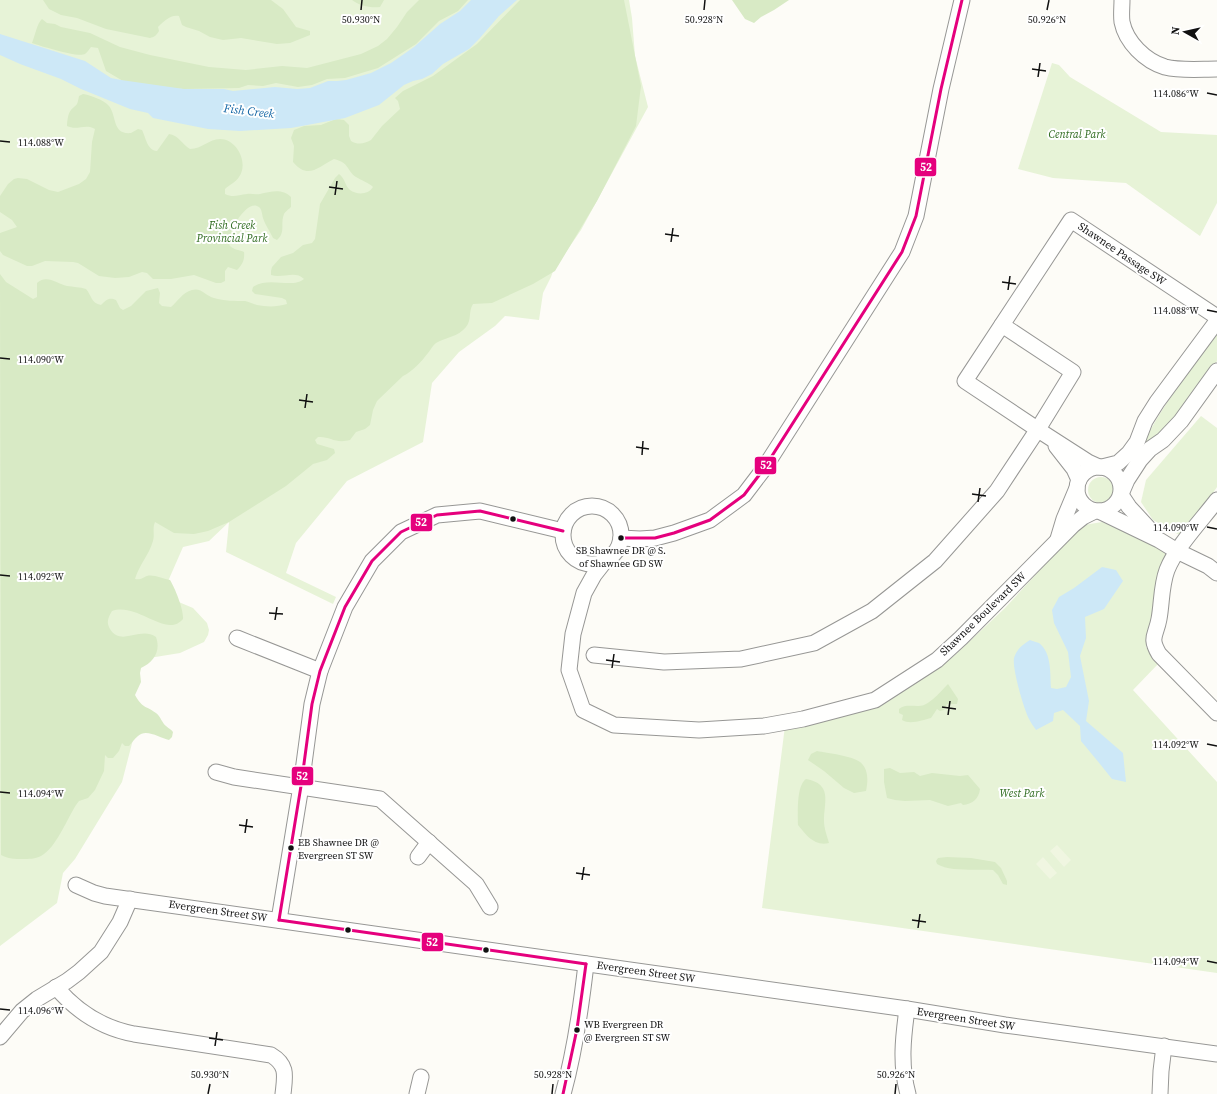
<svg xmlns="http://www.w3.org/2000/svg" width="1217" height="1094" viewBox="0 0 1217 1094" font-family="'Source Serif 4',serif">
<rect width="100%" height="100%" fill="#fdfcf7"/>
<!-- green -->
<g fill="#e7f3d7">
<polygon points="0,0 629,0 632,18 635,56 648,107 581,230 553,271 551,277 543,293 539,320 505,316 495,326 459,352 432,383 423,442 347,481 296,543 286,573 336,597 333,604 226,552 229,522 209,541 183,547 162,595 193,608 207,623 209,630 208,635 204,642 180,653 143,659 132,668 136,728 122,782 75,859 63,873 57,903 0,946"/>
<polygon points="1052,63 1059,65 1070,77 1161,132 1217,135 1217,203 1200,236 1126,183 1053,178 1018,169"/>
<path d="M1217,333V361L1169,425L1141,449C1160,407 1190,371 1217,333Z"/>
<polygon points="1201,416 1217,428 1217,487 1183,537 1153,520 1141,502 1146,480"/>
<circle cx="1101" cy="490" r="13"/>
<polygon points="1102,522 1174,549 1146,647 1159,663 1133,690 1217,782 1217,973 762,908 785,726 886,703 954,656 1005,608 1064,544 1084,525"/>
</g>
<!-- forest -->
<g fill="#d8eac5">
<path d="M43,0H271L283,9L296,27L310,31V35L290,43L277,44L241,38L223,40L210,37L199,31L186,27L182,25L179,16C171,14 164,21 158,27L159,31C156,36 154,37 150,38L106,29L77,18L61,15L49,9Z"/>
<path d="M352,0H384L380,7C370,8 360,6 352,0Z"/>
<path d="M419,0H468L458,11L439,21L416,44L378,68L345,78L327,79L312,85L298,87L276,83L263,86L248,85L239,88L184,89L149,87L123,81L106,71L98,48L91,47C89,49 88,52 85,54C78,58 41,46 32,43C35,36 37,23 42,19L47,23L55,24L61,27L90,33L120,47L150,55L209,67L246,70L282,66L307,68L361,54L378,46L387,39L397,27L407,12Z"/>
<path d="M520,0H624L641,86L636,126L597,201L555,271L533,284L492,303L473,304C468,312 472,320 466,327C458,337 446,337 436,343C432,346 431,350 428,353C422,361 412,372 403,376L377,401L373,410L370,425L365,429L356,432L350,440C335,444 330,436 318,437L315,440L317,444L334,449L335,453L327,460L313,464L286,486L229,522L208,531L194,534L174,533L155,522C152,529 155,534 153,541C149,555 139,565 135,579C141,580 142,578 147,576C153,574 164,579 170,580C175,588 184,610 183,619C166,639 138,602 112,611C108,618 106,622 110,629C121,647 140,626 156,637C161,651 154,662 141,668L140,673L141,682L135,695C143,709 145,705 156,713C161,717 162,723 166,726C169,729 171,729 173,732L172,737L169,740C160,738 146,728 138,736C134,739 132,743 129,746H125L122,743L119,751L113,758H108L105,755L104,771L95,790L88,798L79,801L76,805C67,819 56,848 41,856C35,859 29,859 22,859C15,859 8,859 1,855L0,274L6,282L33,299L37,297V283C47,274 57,284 67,286C73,287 80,287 86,289C92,296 91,303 101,305C106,300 109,297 116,300L120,308L123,310L131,306L146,291L158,288L160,293L159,303L162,306L171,307C178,301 182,293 192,290C201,287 206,296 214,298C224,301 235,301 245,301C249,302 253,304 257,305C267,307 277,307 287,304L286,300L282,298L255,294L252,291L253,287C269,276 292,289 304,279C295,270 282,279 271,275V271L272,267L281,257L293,253L303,245L312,243L315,239L320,204L335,178L339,174C345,178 345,186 350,190C357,195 368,195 373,187C368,182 362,181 356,177C346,170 350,163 334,159C318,167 308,180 293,162L294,146L291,138L294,130L304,126L321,125L336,119L344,120L349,125V136L351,141C358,145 364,144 371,140L382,126L400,109L398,101L395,98L403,91L433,76L477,44Z"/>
<polygon points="732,0 789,0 774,10 761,17 754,23 745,19"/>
<path d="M83,94C90,95 104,100 109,106C117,116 112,135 131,133L138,129L142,130C146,138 147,150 157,151L169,134C178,135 182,144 190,149C202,149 209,139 220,139C237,139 249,163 239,177C236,182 229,185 225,189V194C233,198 238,195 247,194C251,193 256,195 260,194C270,192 282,188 291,197V207C289,209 285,212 284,214C280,224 286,232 277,240L273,238C270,231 265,225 263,218C262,215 262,209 259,207C247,197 224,237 230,246C234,250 240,250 244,252C245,260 242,265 237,270L228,267L225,271V281L221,283H216L194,275L171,279H153L147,273L142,272L129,277L115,278L99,276L78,263L73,262L45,261L32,266H27L3,255L0,251V233L17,227L12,220L0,212V196L8,184L14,179L18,178L27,179L49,190L58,192L79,184L86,179L90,172L92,142L95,129C86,123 77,131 67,126C67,122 68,113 71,110C78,103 77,106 79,96Z"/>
<path d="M948,684L958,699L957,704H947L944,710L940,711L937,709L931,718C923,720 910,725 902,720L903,715L899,713V709C907,703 916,708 924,705C933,701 941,691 948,684Z"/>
<path d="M817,751C827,753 853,756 860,762C869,769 868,782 866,791L854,793L844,788L824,771L808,760L811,754Z"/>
<path d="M890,768L900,773L914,772L920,776L932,773L960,776L968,775L980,789C979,799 972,804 963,805L961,803L948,806L930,800L905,801L895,800L887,798L884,782V769Z"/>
<path d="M806,779C833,784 824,802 824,821C824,828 827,836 829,843C815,847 806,835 798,825C798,814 796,786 806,779Z"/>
<path d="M947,857L971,858L995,862L1001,868L1007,881V885L1003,884L998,875L993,870C977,869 950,872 937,864L936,861L938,858Z"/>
</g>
<!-- pitch -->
<g fill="#f0f6e1">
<polygon points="1057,845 1071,860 1064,867 1050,851"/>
<polygon points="1043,857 1057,873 1050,879 1036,864"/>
</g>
<!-- water -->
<g fill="#cde8f7">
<polygon points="471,0 517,0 499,16 479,39 469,49 443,64 432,74 422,79 413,81 404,85 379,105 345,118 291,128 240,131 208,129 153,118 148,113 130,109 81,89 61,79 20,64 0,55 0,34 85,61 111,78 121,80 184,89 224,89 233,91 275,87 297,89 310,88 328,81 337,81 346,80 371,73 391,63 414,47 440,24 460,11"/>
<path d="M1102,567L1116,570L1123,581L1104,609L1085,617L1086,638L1080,656L1089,701L1086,721L1123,753L1126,782L1112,779L1100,764L1081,741L1080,726L1063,710L1054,713L1053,721L1036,730C1034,727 1031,723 1029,719C1024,709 1012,669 1014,658C1017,649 1022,645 1030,640C1032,641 1036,642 1039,643C1052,653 1050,674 1051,688L1057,689L1066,687L1071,677L1068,652L1054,623L1052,610L1059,597L1074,588Z"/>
</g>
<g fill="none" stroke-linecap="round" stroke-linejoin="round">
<!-- minor casing -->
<g stroke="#979795" stroke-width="17">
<g id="minor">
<path d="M1122,0C1122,7 1121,15 1122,22C1126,42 1145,61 1165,67C1181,71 1200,69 1217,69"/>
<polyline points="1056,446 1074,469 1079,480"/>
<circle cx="1099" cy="489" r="22"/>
<polyline points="1099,467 1088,462 1046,435 965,381 1071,220 1217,317"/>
<polyline points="1102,467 1118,463 1129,453 1137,442 1145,421 1157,402 1217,321"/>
<polyline points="1121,494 1127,480 1140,460 1150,449 1163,440 1181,421 1217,371"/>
<polyline points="1121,495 1129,507 1153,533"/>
<path d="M1217,500C1201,521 1176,547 1167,570C1161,586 1162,603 1159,619C1156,636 1149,637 1159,654L1217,713"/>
<circle cx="592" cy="535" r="29"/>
<polyline points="1099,511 1159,540 1177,551 1208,566 1217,573"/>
<polyline points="621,538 640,539 655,538 674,533 710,520 744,495 763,470 902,252 916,216 941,89 962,0"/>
<polyline points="1058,539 1064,519 1077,488"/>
<polyline points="605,561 594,575 584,593 573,634 569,670 583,710 614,725 699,730 764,726 803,719 875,700 937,660 961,638 1073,525 1083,517 1095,511"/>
<polyline points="237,638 320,671"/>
<polyline points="594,655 664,662 741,659 814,643 872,611 935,561 997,491 1038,429 1073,372 1002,325"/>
<polyline points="216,772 234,777 380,799 476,884 490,907"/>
<polyline points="418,857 429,842"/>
<polyline points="76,885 94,893 105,896 907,1009 1005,1025 1217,1054"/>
<polyline points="279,920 301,786 312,704 320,671 345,607 372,561 401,532 437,515 480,511 563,531"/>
<path d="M56,987C77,1012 102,1028 134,1034L271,1055C288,1065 285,1076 283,1094"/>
<path d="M907,1009C903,1038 900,1065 908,1094"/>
<polyline points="0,1037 22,1011 37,999 67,981 79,972 101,952 120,922 130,899"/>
<polyline points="417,1094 421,1077"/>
<path d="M563,1094C575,1051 581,1008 586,964"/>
<polyline points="1160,1094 1161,1071 1164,1046"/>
</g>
</g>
<!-- minor -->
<use href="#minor" stroke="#fffffe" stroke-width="15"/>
<!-- bus-1 casing -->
<g stroke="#fff" stroke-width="6">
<g id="bus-1">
<polyline points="621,538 655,538 674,533 710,520 744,495 763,470 902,252 916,216 941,89 962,0"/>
<polyline points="279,920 301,786 312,704 320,671 345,607 372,561 401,532 437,515 480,511 563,531"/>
<polyline points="279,920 586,964"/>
<polyline points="563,1094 577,1029 586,964"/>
</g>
</g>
<!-- bus-1 -->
<use href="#bus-1" stroke="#e5007d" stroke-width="3"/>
</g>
<!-- ticks -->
<path fill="none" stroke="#111" stroke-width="1.5" d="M361,10L362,0M704,10L705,0M1047,10L1049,0M1032,69L1046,71M1038,77L1040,63M1207,93L1217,95M0,141L10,142M329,187L343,189M335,195L337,181M665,234L679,236M671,242L673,228M1002,282L1016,284M1008,290L1010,276M1207,310L1217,312M0,358L10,359M299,400L313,402M305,408L307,394M636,447L649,449M642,455L643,441M972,494L986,496M978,502L980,488M1207,527L1217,529M0,575L10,576M269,613L283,614M275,620L277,607M606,660L620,662M612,668L614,654M942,707L956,709M948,715L950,701M1207,744L1217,746M0,792L10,793M239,825L253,827M245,833L247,819M576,873L590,875M582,880L584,867M912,920L926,922M918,928L920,914M1207,961L1217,963M0,1009L10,1010M209,1038L223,1040M215,1046L217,1032M208,1094L210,1084M552,1094L553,1084M895,1094L896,1084"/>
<!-- markers -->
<g fill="#111" stroke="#fff" stroke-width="1.5">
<circle cx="513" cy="519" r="3.5"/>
<circle cx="621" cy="538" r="3.5"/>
<circle cx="291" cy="848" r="3.5"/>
<circle cx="348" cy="930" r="3.5"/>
<circle cx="486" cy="950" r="3.5"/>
<circle cx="577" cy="1030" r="3.5"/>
</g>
<g text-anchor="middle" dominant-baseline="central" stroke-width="4" stroke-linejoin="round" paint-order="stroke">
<!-- bus labels -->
<g font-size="10" fill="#111" stroke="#fff" text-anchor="start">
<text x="621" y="550" text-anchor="middle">SB Shawnee DR @ S.<tspan x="621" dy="13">of Shawnee GD SW</tspan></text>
<text x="298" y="842">EB Shawnee DR @<tspan x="298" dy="13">Evergreen ST SW</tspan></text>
<text x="584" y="1024">WB Evergreen DR<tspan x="584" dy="13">@ Evergreen ST SW</tspan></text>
</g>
<!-- park labels -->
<g font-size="11" font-style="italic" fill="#2f6b1f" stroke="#fff">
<text x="1077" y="134">Central Park</text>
<text x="232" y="225">Fish Creek<tspan x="232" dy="13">Provincial Park</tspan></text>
<text x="1022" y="793">West Park</text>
</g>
<!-- street labels -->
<g font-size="11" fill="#111" stroke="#fff">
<text transform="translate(1122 254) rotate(34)">Shawnee Passage SW</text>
<text transform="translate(983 614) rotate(-44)">Shawnee Boulevard SW</text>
<text transform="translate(218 911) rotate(8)">Evergreen Street SW</text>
<text transform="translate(646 972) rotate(8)">Evergreen Street SW</text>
<text transform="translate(966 1019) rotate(9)">Evergreen Street SW</text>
</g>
<!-- water labels -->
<g font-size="12" font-style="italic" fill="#1768a6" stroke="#fff">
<text transform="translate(249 111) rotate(7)">Fish Creek</text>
</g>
</g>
<g font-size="10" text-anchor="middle" fill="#111" stroke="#fff" stroke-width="4" stroke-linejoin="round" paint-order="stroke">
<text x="361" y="23">50.930°N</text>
<text x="704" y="23">50.928°N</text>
<text x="1047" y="23">50.926°N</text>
<text x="1176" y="97">114.086°W</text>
<text x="41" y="146">114.088°W</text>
<text x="1176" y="314">114.088°W</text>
<text x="41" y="363">114.090°W</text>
<text x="1176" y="531">114.090°W</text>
<text x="41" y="580">114.092°W</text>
<text x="1176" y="748">114.092°W</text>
<text x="41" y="797">114.094°W</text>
<text x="1176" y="965">114.094°W</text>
<text x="41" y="1014">114.096°W</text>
<text x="210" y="1078">50.930°N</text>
<text x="553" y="1078">50.928°N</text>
<text x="896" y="1078">50.926°N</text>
</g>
<g stroke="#fff" stroke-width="1.5">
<rect x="914" y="157" width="23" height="20" rx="4" fill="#e5007d"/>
<rect x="754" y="456" width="23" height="19" rx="4" fill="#e5007d"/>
<rect x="410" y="513" width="23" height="19" rx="4" fill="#e5007d"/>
<rect x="291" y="766" width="23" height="20" rx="4" fill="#e5007d"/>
<rect x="421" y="932" width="23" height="20" rx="4" fill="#e5007d"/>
</g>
<g font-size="11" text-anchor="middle" font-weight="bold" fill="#fff">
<text x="926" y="171">52</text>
<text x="766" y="469">52</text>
<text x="421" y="526">52</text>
<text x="302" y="780">52</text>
<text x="432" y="946">52</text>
</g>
<!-- north arrow -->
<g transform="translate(1185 32) rotate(278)" stroke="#ffffff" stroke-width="3" paint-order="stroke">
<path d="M0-3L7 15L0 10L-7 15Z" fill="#111111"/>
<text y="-6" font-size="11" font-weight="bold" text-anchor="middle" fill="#111111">N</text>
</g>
</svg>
